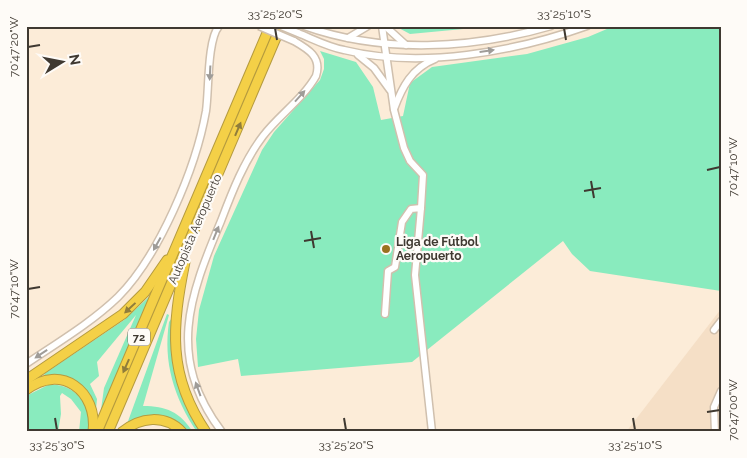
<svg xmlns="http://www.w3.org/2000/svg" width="747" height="458" viewBox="0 0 747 458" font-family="Raleway,sans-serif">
<rect width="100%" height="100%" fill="#fcecd8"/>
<!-- built -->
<polygon fill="#f5dfc6" points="721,309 721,432 626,432"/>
<!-- green -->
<g fill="#89ebbe">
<polygon points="395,26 495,26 410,34"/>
<polygon points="614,26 721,26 721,291 590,271 572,254 563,241 412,362 241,376 238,359 198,367 196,339 199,310 214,256 262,150 274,132 320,80 324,69 324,59 320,51 356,62 373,87 381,120 403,116 410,83 432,67 527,54 588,37"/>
<polygon points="151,295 154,297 100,417 104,388 136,315 97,362 99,376 90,384 97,399 96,409 87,394 47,378 44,374 124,320"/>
<path d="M167,314L169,315L143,406C166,406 180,412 193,432H185L176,423L127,424Z"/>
<path d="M172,318L171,343L175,373L202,432H197C174,398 163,362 169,322Z"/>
<path d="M48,385C75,382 93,406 89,432H79L81,412L71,399L62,393L60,396L61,414L58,432H26V396Z"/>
</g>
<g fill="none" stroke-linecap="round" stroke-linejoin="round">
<!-- minor casing -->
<g stroke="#d0c0ae" stroke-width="9">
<g id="minor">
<path d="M304,26C383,54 472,49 551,26"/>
<polyline points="382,26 394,110 404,148 410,161 423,175 421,208"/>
<polyline points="385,26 406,45"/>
<path d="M298,33C313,39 328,47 344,50C421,69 514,52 587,26"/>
<polyline points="348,38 368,26"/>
<polyline points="358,55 374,68 390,90"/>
<path d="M394,109C402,87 412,68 435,59"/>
<polyline points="385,314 388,271 395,267 402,222 411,209 421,208 415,275 432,432"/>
<polyline points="714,330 721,321"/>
<path d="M26,364C57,343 91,323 118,297C159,256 196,168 206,111C209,91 207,40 219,26"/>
<path d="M222,432C166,358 189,297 221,221C232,192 244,161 263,136C279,115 303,99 316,76C322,57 308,49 294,41"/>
<polyline points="715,432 714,407 721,391"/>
</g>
</g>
<!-- highway casing -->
<g stroke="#b59b3f" stroke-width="11">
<g id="highway">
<path d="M185,262C172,326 167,375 206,432"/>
<polyline points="26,380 123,314 145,292 167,260"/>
<path d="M26,390C61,363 98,391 93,432"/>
<polyline points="97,432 270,26"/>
<polyline points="108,432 281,26"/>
<path d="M122,432C140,417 165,414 182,432"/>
</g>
</g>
<!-- minor -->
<use href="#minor" stroke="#fff" stroke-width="6"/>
<!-- highway -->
<use href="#highway" stroke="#f4d047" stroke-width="9"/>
<!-- minor-bridge casing -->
<g stroke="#d0c0ae" stroke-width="9" stroke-linecap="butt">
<g id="minor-bridge">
<polyline points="259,26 294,41"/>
<polyline points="281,26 298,33"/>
</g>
</g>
<!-- minor-bridge -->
<use href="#minor-bridge" stroke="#fff" stroke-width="6"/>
</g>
<!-- one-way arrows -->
<defs><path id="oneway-solid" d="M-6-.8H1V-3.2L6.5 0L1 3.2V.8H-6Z" transform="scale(1.25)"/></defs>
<g fill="#9f9c98">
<use href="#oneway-solid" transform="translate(487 51) rotate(-8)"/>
<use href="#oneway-solid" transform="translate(210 73) rotate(93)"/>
<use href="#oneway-solid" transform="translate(300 96) rotate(-48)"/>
<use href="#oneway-solid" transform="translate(216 233) rotate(-68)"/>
<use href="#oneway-solid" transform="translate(157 244) rotate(119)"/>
<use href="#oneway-solid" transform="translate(41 354) rotate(146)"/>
<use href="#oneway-solid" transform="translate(198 389) rotate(-110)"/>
</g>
<g fill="#907d3b">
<use href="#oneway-solid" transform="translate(238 129) rotate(-67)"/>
<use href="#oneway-solid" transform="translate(130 308) rotate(137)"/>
<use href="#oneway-solid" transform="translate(126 366) rotate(114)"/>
</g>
<!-- ticks -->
<path fill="none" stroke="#3f3931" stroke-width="2" d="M275,28L277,40M564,28L566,40M28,47L40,45M707,170L720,167M591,181L594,198M584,191L601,188M311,231L314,248M304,241L321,238M28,289L40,287M707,412L720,410M55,418L57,430M344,418L346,430M633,418L635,430"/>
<!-- markers -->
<circle fill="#9a721f" stroke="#fefbf7" stroke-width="2" cx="386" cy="249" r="5"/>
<g text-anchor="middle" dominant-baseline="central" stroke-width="4.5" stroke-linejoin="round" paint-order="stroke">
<!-- shield labels -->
<rect fill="#fefbf7" stroke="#78736c" stroke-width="1" x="128" y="328.5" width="22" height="17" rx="4"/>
<g font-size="11" font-weight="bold" fill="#3f3931">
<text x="139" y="337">72</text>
</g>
<!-- street labels -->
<g font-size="12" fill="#3f3931" stroke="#fefbf7">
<text transform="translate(195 229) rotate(-67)">Autopista Aeropuerto</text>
</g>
<!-- poi labels -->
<g font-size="12" font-weight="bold" fill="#3f3931" stroke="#fefbf7" text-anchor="start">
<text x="396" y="242">Liga de Fútbol<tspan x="396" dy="14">Aeropuerto</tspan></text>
</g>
</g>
<!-- border -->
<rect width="747" height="458" fill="none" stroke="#fefbf7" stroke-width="55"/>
<!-- north arrow -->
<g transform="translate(62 62) rotate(80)" stroke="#fefbf7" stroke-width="4" paint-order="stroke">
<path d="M0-4L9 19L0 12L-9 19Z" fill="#3f3931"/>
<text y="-8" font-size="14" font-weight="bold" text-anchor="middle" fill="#3f3931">N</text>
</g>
<rect x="28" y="28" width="692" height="402" fill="none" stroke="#3f3931" stroke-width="2"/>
<g font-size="12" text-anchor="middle" fill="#3f3931">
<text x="275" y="18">33°25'20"S</text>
<text x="564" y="18">33°25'10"S</text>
<text transform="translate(14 47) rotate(-90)" y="4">70°47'20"W</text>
<text transform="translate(733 167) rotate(-90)" y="4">70°47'10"W</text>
<text transform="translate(14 289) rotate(-90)" y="4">70°47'10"W</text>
<text transform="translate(733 410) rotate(-90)" y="4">70°47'00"W</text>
<text x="57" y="449">33°25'30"S</text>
<text x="346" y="449">33°25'20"S</text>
<text x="635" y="449">33°25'10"S</text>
</g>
</svg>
